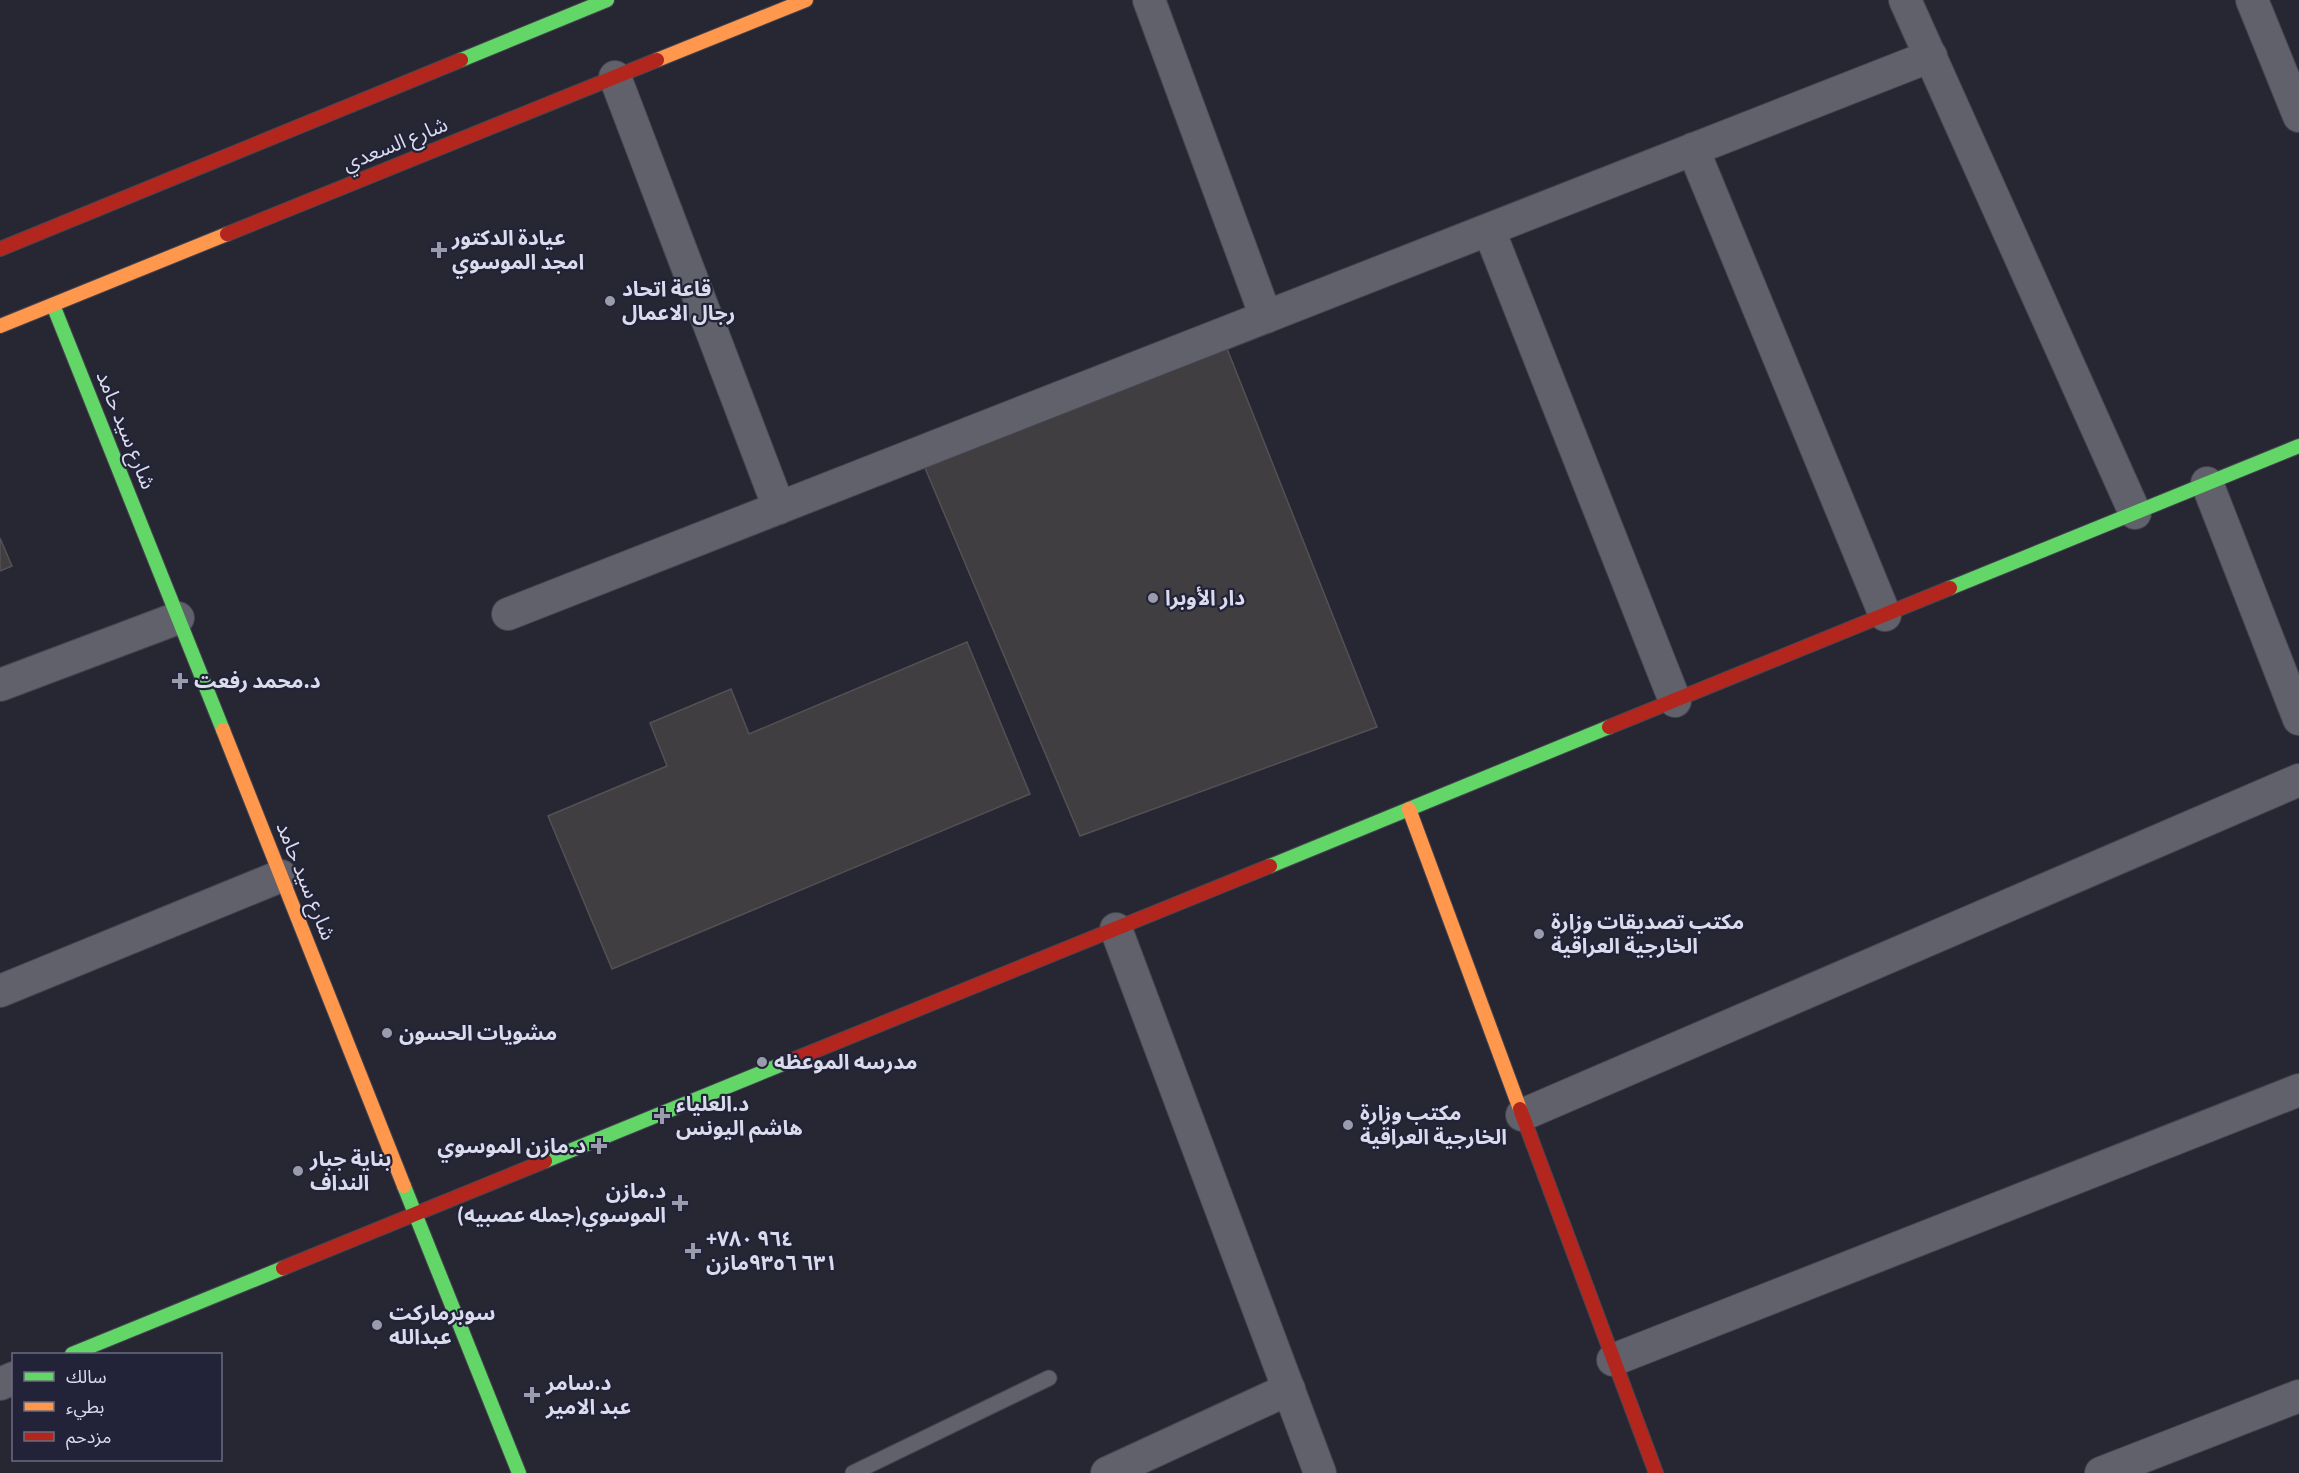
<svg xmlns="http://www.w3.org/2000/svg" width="2299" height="1473" viewBox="0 0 2299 1473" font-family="'Source Sans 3','Noto Sans Arabic',sans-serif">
<rect width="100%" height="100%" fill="#272734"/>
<!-- building -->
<g fill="#403e41" stroke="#545155" stroke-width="1.5">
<polygon points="1226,346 1377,727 1080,836 925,468"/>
<polygon points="0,538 12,566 0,571"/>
<polygon points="967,642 1030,794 612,969 548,816 667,766 650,723 731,689 749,734"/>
</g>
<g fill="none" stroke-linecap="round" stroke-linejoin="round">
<!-- lane casing -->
<g stroke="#454551" stroke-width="17">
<polyline id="lane" points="853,1473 1049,1378"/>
</g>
<!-- street casing -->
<g stroke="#454551" stroke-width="34">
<g id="street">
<polyline points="1149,0 1266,317"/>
<polyline points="1905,0 2135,513"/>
<polyline points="2252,0 2299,116"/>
<polyline points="615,77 779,508"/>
<polyline points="1693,149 1885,615"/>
<polyline points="1489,230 1675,701"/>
<polyline points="2207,483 2299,719"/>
<polyline points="508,614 1931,56"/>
<polyline points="0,685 178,618"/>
<polyline points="1116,929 1320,1473"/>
<polyline points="0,991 281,876"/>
<polyline points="1522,1115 2299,780"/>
<polyline points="1613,1360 2299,1090"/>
<polyline points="0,1384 14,1378"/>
<polyline points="1107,1473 1289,1389"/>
<polyline points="2101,1473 2299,1396"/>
</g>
</g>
<!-- fast casing -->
<g stroke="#454551" stroke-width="16">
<g id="fast">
<polyline points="461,60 607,0"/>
<polyline points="53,305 223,730"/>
<polyline points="1950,588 2299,446"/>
<polyline points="1270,866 1609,727"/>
<polyline points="545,1161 785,1063"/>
<polyline points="404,1186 519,1473"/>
<polyline points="72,1354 283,1268"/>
</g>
</g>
<!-- slow casing -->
<g stroke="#454551" stroke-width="16">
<g id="slow">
<polyline points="657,60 806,0"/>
<polyline points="0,326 227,234"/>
<polyline points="223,730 404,1186"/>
<polyline points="1409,809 1520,1109"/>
</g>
</g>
<!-- jam casing -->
<g stroke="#454551" stroke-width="16">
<g id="jam">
<polyline points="227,234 657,60"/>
<polyline points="0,249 461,60"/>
<polyline points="1609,727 1950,588"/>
<polyline points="785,1063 1270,866"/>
<polyline points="1520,1109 1656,1473"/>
<polyline points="283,1268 545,1161"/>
</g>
</g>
<!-- lane -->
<use href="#lane" stroke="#61616b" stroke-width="15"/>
<!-- street -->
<use href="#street" stroke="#61616b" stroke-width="32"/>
<!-- fast -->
<use href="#fast" stroke="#63d668" stroke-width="14"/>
<!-- slow -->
<use href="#slow" stroke="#ff974d" stroke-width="14"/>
<!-- jam -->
<use href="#jam" stroke="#b3261e" stroke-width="14"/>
</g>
<!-- markers -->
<g fill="#9b9cab" stroke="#222239" stroke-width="2">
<path d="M436 241h6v6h6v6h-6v6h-6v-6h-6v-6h6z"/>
<circle cx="610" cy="301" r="6"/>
<circle cx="1153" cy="598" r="6"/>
<path d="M177 672h6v6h6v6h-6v6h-6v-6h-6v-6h6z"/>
<circle cx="1539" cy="934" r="6"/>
<circle cx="387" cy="1033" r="6"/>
<circle cx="762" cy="1062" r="6"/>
<path d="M659 1107h6v6h6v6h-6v6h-6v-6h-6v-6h6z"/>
<circle cx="1348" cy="1125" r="6"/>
<path d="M596 1137h6v6h6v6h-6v6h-6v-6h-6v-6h6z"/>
<circle cx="298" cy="1171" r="6"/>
<path d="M677 1194h6v6h6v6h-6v6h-6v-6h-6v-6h6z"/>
<path d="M690 1242h6v6h6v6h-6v6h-6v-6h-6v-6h6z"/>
<circle cx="377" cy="1325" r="6"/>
<path d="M529 1386h6v6h6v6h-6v6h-6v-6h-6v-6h6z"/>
</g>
<g text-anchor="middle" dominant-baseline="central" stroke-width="4.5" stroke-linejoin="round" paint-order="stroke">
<!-- street labels -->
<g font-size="21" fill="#dadbeb" stroke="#222239">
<text transform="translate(395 144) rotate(-22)">شارع السعدي</text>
<text transform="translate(126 430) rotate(68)">شارع سيد حامد</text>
<text transform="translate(306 881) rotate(68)">شارع سيد حامد</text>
</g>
<!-- poi labels -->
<g font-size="21" font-weight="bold" fill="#dadbeb" stroke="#222239" text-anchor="start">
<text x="452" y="238">عيادة الدكتور<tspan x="452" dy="24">امجد الموسوي</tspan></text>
<text x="622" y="289">قاعة اتحاد<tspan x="622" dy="24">رجال الاعمال</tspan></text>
<text x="1165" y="598">دار الأوبرا</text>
<text x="194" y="681">د.محمد رفعت</text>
<text x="1551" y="922">مكتب تصديقات وزارة<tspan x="1551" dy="24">الخارجية العراقية</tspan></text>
<text x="399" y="1033">مشويات الحسون</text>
<text x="774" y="1062">مدرسه الموعظه</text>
<text x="676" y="1104">د.العلياء<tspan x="676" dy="24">هاشم اليونس</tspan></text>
<text x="1360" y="1113">مكتب وزارة<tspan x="1360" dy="24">الخارجية العراقية</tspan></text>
<text x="586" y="1146" text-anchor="end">د.مازن الموسوي</text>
<text x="310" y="1159">بناية جبار<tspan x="310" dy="24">النداف</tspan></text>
<text x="666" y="1191" text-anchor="end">د.مازن<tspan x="666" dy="24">الموسوي(جمله عصبيه)</tspan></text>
<text x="706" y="1239">+٩٦٤ ٧٨٠<tspan x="706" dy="24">٦٣١ ٩٣٥٦مازن</tspan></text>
<text x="389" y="1313">سوبرماركت<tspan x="389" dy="24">عبدالله</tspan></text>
<text x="546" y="1383">د.سامر<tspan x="546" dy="24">عبد الامير</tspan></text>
</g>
</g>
<!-- legend -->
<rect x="12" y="1353" width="210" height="108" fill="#222239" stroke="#6c6c80" stroke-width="1.5"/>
<rect x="24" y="1372" width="30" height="9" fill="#63d668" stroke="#6c6c80" stroke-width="1.5"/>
<text x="66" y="1383" font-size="18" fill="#dadbeb">سالك</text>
<rect x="24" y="1402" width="30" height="9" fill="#ff974d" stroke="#6c6c80" stroke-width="1.5"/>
<text x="66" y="1413" font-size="18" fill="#dadbeb">بطيء</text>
<rect x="24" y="1432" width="30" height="9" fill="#b3261e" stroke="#6c6c80" stroke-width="1.5"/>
<text x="66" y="1443" font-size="18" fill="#dadbeb">مزدحم</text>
</svg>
